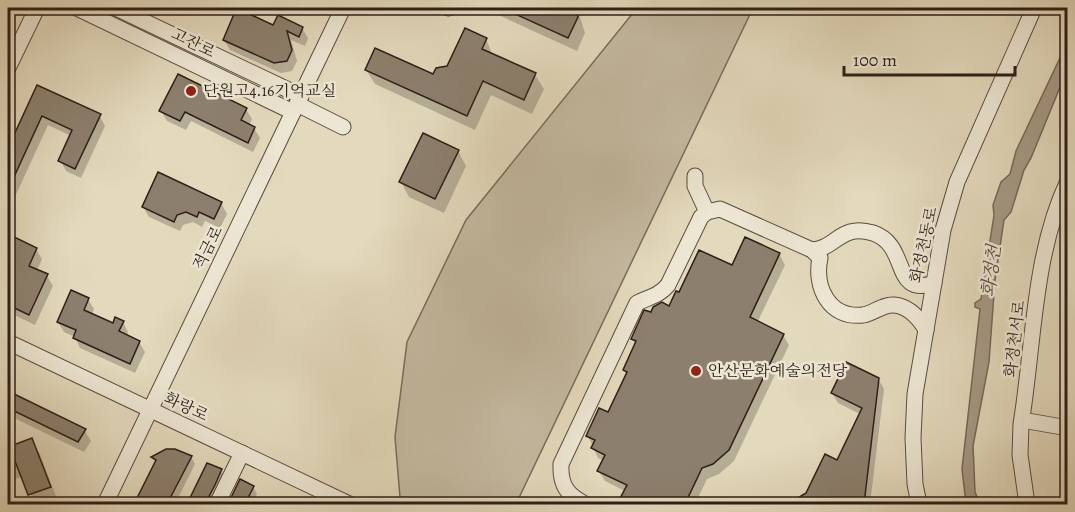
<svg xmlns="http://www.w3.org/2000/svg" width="1075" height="512" viewBox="0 0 1075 512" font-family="Alegreya,'Noto Serif KR',serif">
<rect width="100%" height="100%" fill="#e3d9bc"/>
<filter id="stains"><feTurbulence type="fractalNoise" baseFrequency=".00333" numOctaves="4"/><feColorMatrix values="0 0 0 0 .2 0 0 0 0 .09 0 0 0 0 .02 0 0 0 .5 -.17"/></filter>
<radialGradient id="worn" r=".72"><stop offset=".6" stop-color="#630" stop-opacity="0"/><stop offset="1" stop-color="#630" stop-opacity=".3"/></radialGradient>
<!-- green -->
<polygon fill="#c4b9a0" stroke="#796c5c" stroke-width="1.5" points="637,8 753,8 516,504 414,504 400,497 395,437 407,342 466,220"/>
<!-- water -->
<polygon fill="#a59984" stroke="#756859" stroke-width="1.5" points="1067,43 1067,70 1031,158 1024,170 1011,212 1004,220 995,280 989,362 973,446 975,492 980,504 966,504 962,469 980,309 975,307 975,303 981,299 994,215 993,205 1001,182 1010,174 1016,151"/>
<!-- shadow -->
<g fill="#0003">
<polygon points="313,8 329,8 326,14"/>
<polygon points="483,8 577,8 585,33 577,51"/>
<polygon points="274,27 302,28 308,38 305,46 291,40 297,61 292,71 281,73 230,50 224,40"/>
<polygon points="486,39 493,56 535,75 544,89 532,114 491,95 475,130 375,84 366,70 434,76"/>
<polygon points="178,76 246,109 252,119 249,126 254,128 260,138 253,152 191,121 186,130 167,121 161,111"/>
<polygon points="37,87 99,115 105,126 81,178 66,171 60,160 71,136 48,125 8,212 8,151"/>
<polygon points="458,151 466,166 444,213 409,197 401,182"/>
<polygon points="221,203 227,214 220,228 205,221 202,227 193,222 183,225 180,231 149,217 143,207"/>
<polygon points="8,236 36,249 42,259 37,271 47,276 53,286 35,325 8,312"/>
<polygon points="779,254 785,265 757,323 783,335 789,345 734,461 719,474 707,479 695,504 621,504 625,491 605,481 599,471 604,461 598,458 588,436 608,414 627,375 624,370 636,345 633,339 652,313 669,308 680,294 732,267"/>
<polygon points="88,299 94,309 92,315 113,325 123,322 128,332 127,336 139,342 145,352 135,373 80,348 75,337 64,332 58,322"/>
<polygon points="878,379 884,389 870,504 792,504 807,494 838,462 860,414 838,403 832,393"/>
<polygon points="8,393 85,431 91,441 84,452 8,415"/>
<polygon points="31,440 40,454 58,502 51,504 35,504 23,476 8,482 8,449"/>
<polygon points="191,457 195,464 175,504 136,504 156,463 153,458"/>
<polygon points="207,465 221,471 226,479 214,504 188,504"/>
<polygon points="241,481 253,487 257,494 252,504 230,504"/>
<polygon points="282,501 289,504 280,504"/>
</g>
<!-- building -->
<g fill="#8c7f6d" stroke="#2e1e18" stroke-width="1.5">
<polygon points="502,8 575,8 578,17 568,38"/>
<polygon points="245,12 273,25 278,15 303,27 299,37 287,31 292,50 287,61 274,63 223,40 234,14"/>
<polygon points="465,28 487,38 482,49 536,73 524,100 483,81 467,116 365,70 375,48 433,74 436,68 447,66"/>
<polygon points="178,74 247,108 241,120 255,127 248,143 185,112 180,121 159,111"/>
<polygon points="37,85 101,114 75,169 58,161 72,130 42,116 8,190 8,148"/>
<polygon points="423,133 459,150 435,199 399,182"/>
<polygon points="158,172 222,202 214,219 199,212 197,217 186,212 177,215 174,222 142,207"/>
<polygon points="8,234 37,248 29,266 48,274 29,315 8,305"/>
<polygon points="745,237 780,253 750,317 784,334 729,450 713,464 702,468 685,504 667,504 659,500 657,504 617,504 627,485 597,471 605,455 591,448 595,440 586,436 599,408 608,412 627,372 623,370 636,341 631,339 644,310 651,312 653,307 662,302 669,306 676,291 679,292 699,250 732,265"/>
<polygon points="71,290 89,298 84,310 113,323 115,317 124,321 119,331 140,341 130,364 73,338 76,330 57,322"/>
<polygon points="846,362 879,378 864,504 788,504 806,493 825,454 837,460 862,408 831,393"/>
<polygon points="8,391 86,429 78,442 8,408"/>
<polygon points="32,438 51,487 28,495 15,461 8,464 8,447"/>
<polygon points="166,449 175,449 192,456 167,504 134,504 156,460 151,457"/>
<polygon points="207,463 222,469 215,485 205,504 187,504"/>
<polygon points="240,479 254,486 245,504 228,504"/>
</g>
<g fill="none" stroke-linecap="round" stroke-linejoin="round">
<!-- minor casing -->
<g stroke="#5b4d41" stroke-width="17">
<g id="minor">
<polyline points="77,8 293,112"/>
<polyline points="116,8 301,96"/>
<polyline points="448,8 449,8"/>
<polyline points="8,68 37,8"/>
<polyline points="297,104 343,127"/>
<polyline points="695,176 695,186 707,212"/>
<path d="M812,250C836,249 840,223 873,233C910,245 891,298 934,283"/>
<polyline points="8,342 349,504"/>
<polyline points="1022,420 1068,428"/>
<polyline points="105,504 343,8"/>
<polyline points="217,504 242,453"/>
<path d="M585,504C567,495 560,485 561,464L637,303C649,297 659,296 668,285L701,217L707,212L720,209L812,250L820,258C814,287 829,319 863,315C874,313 883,304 894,305C908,306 919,318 926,330"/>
<polyline points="919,504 915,484 913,438 915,394 943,230 957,182 1034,8"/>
<path d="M1027,504L1020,455L1021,424C1034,345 1033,254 1068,181"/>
</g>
</g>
<!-- minor -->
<use href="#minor" stroke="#ede6d3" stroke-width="15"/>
</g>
<!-- markers -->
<g fill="#8f2418" stroke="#ede6d3" stroke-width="2">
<circle cx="191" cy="91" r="6"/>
<circle cx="696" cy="371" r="6"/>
</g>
<g text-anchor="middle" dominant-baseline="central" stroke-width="5" stroke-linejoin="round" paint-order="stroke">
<!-- street labels -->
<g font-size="16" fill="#2e1e18" stroke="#ede6d3">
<text transform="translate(193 43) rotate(26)">고잔로</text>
<text transform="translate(924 245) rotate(-78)">화정천동로</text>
<text transform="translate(208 248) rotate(-64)">적금로</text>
<text transform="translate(1015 339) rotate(-83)">화정천서로</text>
<text transform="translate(186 407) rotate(25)">화랑로</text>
</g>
<!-- poi labels -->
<g font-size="16" fill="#2e1e18" stroke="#ede6d3" text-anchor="start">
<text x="203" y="91">단원고4.16기억교실</text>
<text x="708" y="371">안산문화예술의전당</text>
</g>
<!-- water labels -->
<g font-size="18" font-style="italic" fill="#58493e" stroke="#ede6d3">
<text transform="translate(991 271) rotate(-83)">화정천</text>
</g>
</g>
<!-- margin -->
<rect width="1075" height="512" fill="none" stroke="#e3d9bc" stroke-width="30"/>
<rect x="9" y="9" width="1057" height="494" fill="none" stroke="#2e1e18" stroke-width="3"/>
<rect x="15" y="15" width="1045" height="482" fill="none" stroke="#2e1e18" stroke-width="1.5"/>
<!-- scale -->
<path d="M844 66v9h171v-9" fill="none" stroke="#2e1e18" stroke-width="3"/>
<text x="853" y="66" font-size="18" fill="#2e1e18" stroke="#ede6d3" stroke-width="4.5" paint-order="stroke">100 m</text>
<rect width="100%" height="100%" filter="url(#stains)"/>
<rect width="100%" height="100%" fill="url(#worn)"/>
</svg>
